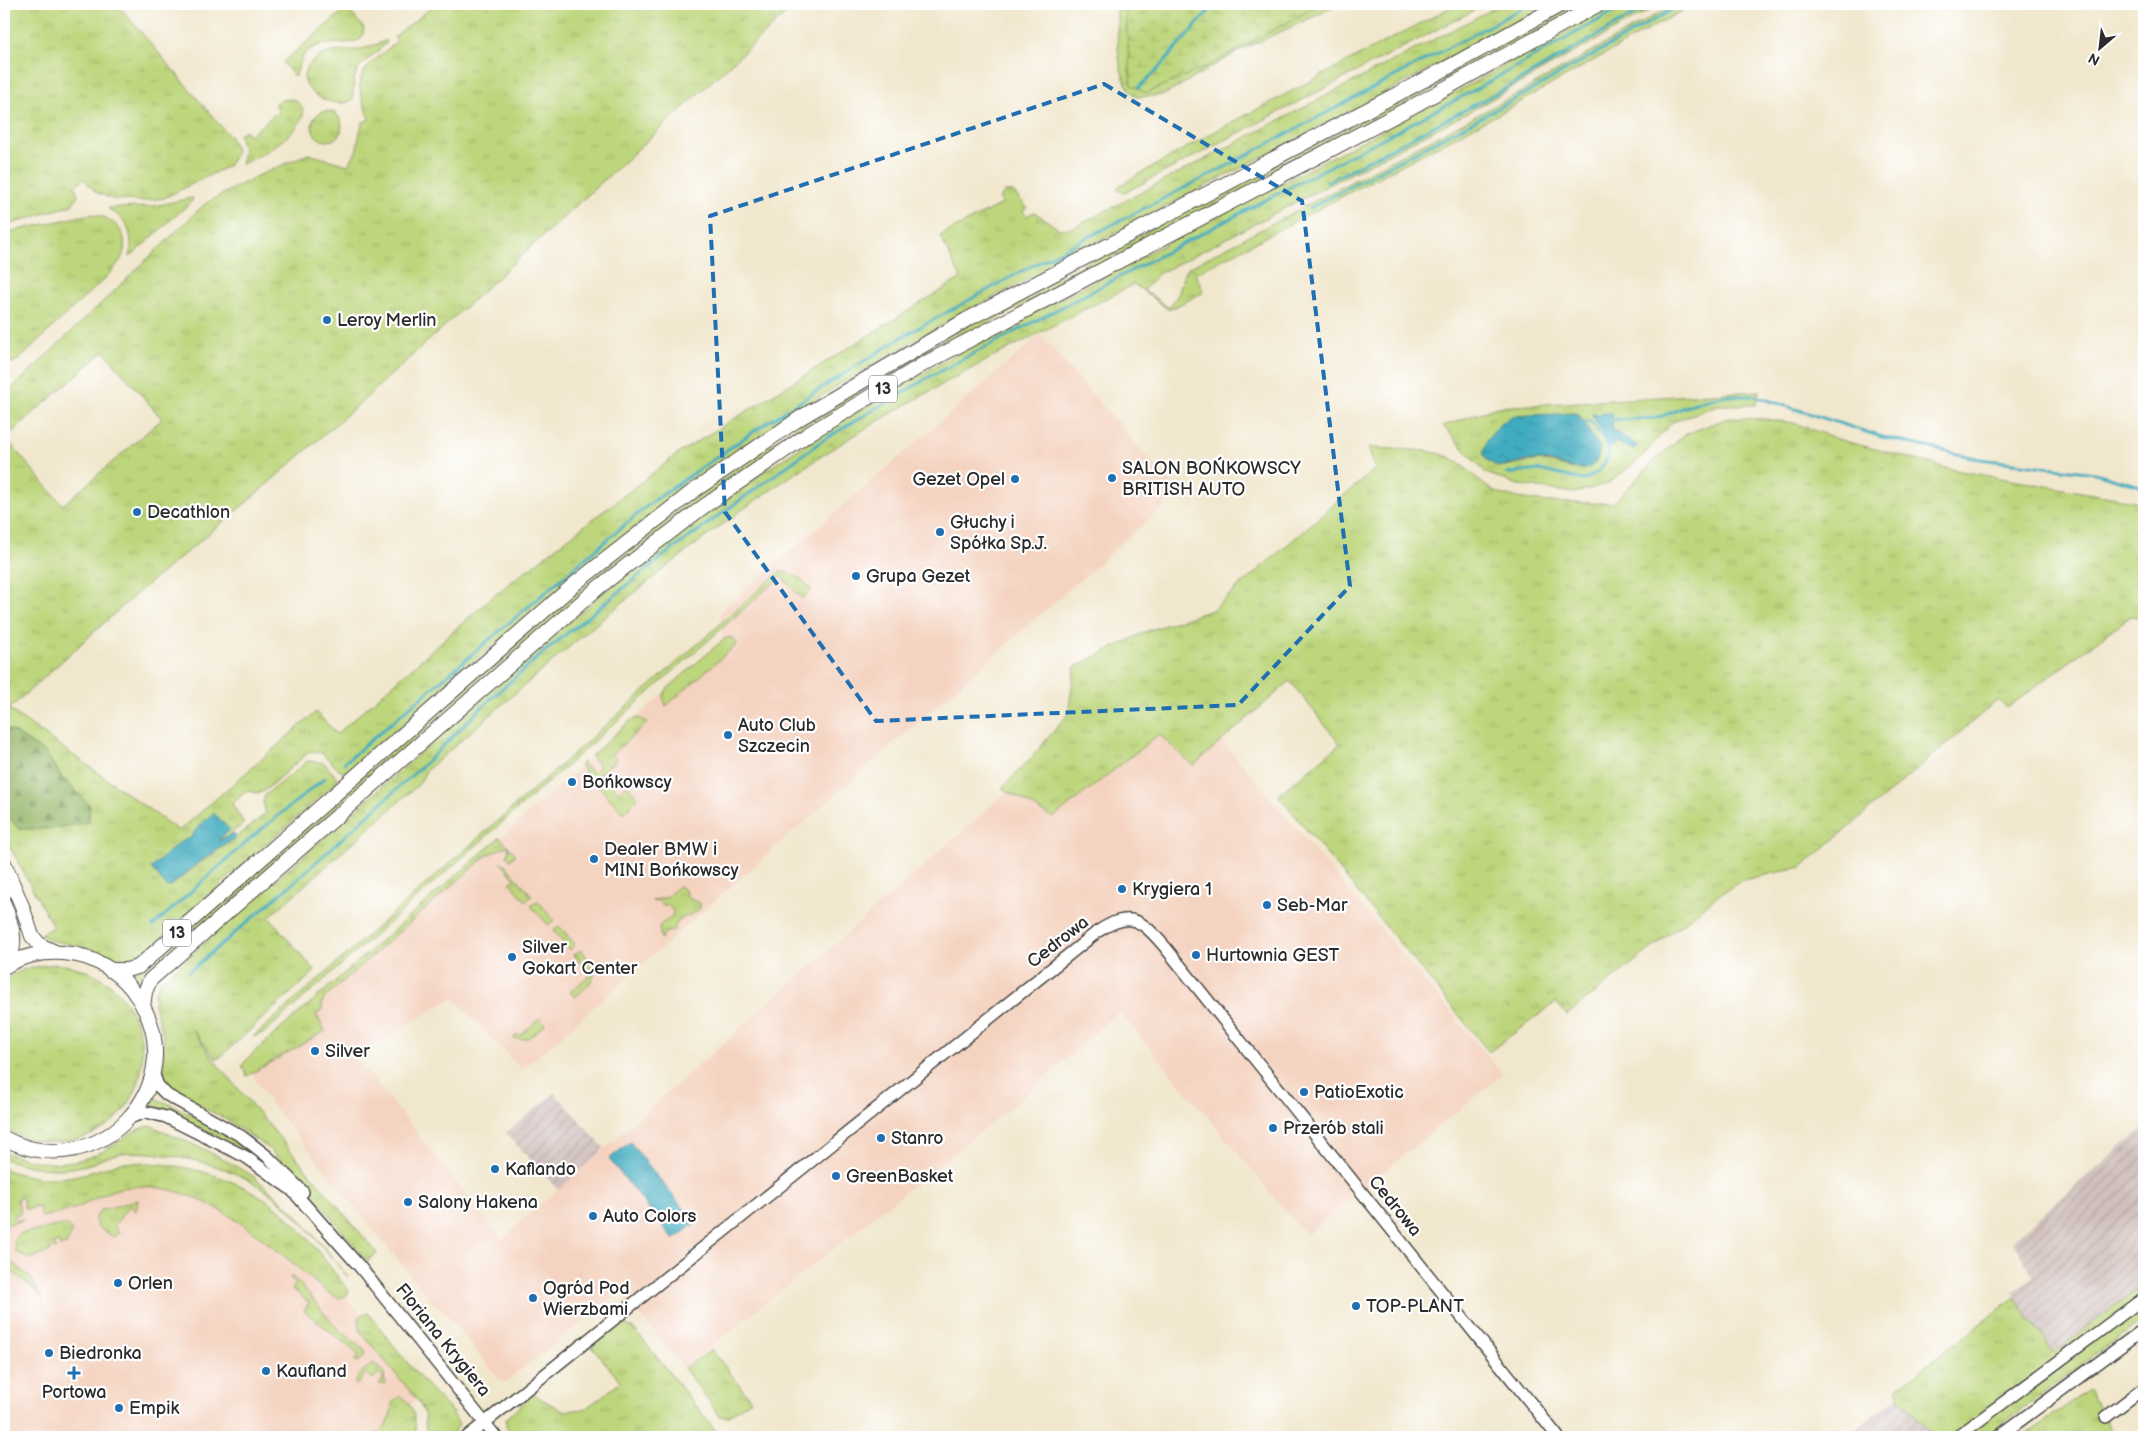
<svg xmlns="http://www.w3.org/2000/svg" width="2148" height="1441" viewBox="0 0 2148 1441" font-family="'Balsamiq Sans',sans-serif">
<defs>
<pattern id="industrial-furrows" width="10" height="10" patternUnits="userSpaceOnUse" patternTransform="scale(1.25)"><rect width="10" height="10" fill="#d0c0bc"/><path d="M-1 1l2-2M0 10L10 0M9 11l2-2" fill="none" stroke="#b3a5a2"/></pattern>
<pattern id="grass-tufts" width="24" height="20" patternUnits="userSpaceOnUse" patternTransform="scale(1.25)"><rect width="24" height="20" fill="#bdd67b"/><path d="M3 7l-1-3M5 7V3M7 7l1-3M15 17l-1-3M17 17v-4M19 17l1-3" fill="none" stroke="#a3b86a"/></pattern>
<pattern id="forest-firs" width="22" height="20" patternUnits="userSpaceOnUse" patternTransform="scale(1.25)"><rect width="22" height="20" fill="#96b76b"/><path d="M5 1l3.5 6h-7zM16 11l3.5 6h-7z" fill="#7b9558"/></pattern>
<pattern id="wetland-marsh" width="20" height="14" patternUnits="userSpaceOnUse" patternTransform="scale(1.25)"><rect width="20" height="14" fill="#bdd67b"/><path d="M1 5h8M5 5V1M11 12h8M15 12V8" fill="none" stroke="#a3b86a"/></pattern>
<pattern id="water-ripples" width="26" height="14" patternUnits="userSpaceOnUse" patternTransform="scale(1.25)"><rect width="26" height="14" fill="#40acbf"/><path d="M2 4q2-2 4 0t4 0M15 11q2-2 4 0t4 0" fill="none" stroke="#368c9b"/></pattern>
</defs>
<rect width="100%" height="100%" fill="#fff"/>
<filter id="ink" filterUnits="userSpaceOnUse"><feTurbulence type="fractalNoise" baseFrequency=".02" numOctaves="2"/><feDisplacementMap in="SourceGraphic" scale="10" xChannelSelector="R" yChannelSelector="G"/><feConvolveMatrix kernelMatrix="1 2 1 2 8 2 1 2 1" color-interpolation-filters="sRGB"/></filter>
<filter id="wash" filterUnits="userSpaceOnUse"><feTurbulence type="fractalNoise" baseFrequency=".0096" numOctaves="4" result="noise"/><feDisplacementMap in="SourceGraphic" scale="20" xChannelSelector="R" yChannelSelector="G"/><feGaussianBlur stdDeviation="1.12" result="paint"/><feColorMatrix in="noise" values="0 0 0 0 0 0 0 0 0 0 0 0 0 0 0 0 0 1.4 0 .05"/><feComposite in="paint" operator="in"/></filter>
<g filter="url(#wash)">
<rect width="100%" height="100%" fill="#f1e7cd"/>
<!-- built -->
<g fill="#f4d3c0">
<polygon points="1040,335 1179,493 522,1070 453,998 355,1056 502,1239 1155,661 1503,1074 1306,1235 1119,1011 1025,1096 684,1368 621,1292 505,1382 500,1380 442,1309 432,1302 271,1104 245,1064 723,641 720,612"/>
<polygon points="97,1184 151,1184 198,1193 321,1269 426,1389 379,1437 4,1437 4,1209 20,1201"/>
</g>
<!-- industrial -->
<g fill="url(#industrial-furrows)">
<polygon points="555,1093 604,1148 558,1190 506,1133"/>
<polygon points="2144,1127 2144,1203 2137,1209 2144,1224 2144,1284 2053,1354 2012,1292 2034,1276 2012,1241"/>
<polygon points="1898,1396 1929,1431 1921,1437 1847,1437"/>
</g>
<!-- grass -->
<g fill="url(#grass-tufts)" stroke="#748053" fill-rule="evenodd">
<polygon points="4,4 117,4 230,137 236,149 234,157 228,166 164,198 142,201 112,199 96,192 83,179 75,186 78,195 72,205 4,226"/>
<path d="M436,4H786L792,8L368,396L248,501L136,594L9,709L179,831L316,712L337,734L493,596L679,453L961,278L940,236L1003,203L999,199L1005,192H1013L1027,207L1023,212L1027,216L1034,212L1059,229L1073,228L1502,4H1548C1396,90 1239,168 1084,249C987,301 889,352 796,412C634,516 493,645 349,772L340,771L322,753L310,751L263,792L256,793L247,790L232,804L244,823L223,840L217,841L229,830L195,832L187,841L167,887L174,884C204,858 237,839 266,813L263,802L265,795L308,761L324,763L337,778L336,783L140,956L128,961H116L91,949L50,940L40,934L53,927L4,836V812L19,829L90,805L62,778L46,753L4,726V396L206,203L255,177L308,154L348,165L356,152L362,123L370,118C348,74 364,70 397,41L394,37ZM104,351L162,419L63,505L5,438Z"/>
<path d="M1116,4H1341L1241,50L1164,95L1136,97C1113,75 1119,34 1116,4Z"/>
<polygon points="1457,4 1486,4 1124,193 1118,190 1117,187 1214,132"/>
<path d="M1576,4H1588L1352,132L958,339L807,428L761,458L588,589L442,715L141,985L131,976C240,882 348,788 457,694C568,598 679,502 803,423C1052,267 1322,151 1576,4Z"/>
<path d="M1615,4H1660L1467,113L1158,274L1144,290L1169,308L1179,293L1184,273L1188,268L1521,92L1675,4H1694L1508,109L1195,274L1204,292L1169,310L1134,284C1024,341 912,396 808,465C671,554 549,664 426,771L419,784L269,917L315,971L217,1060L192,1029L214,1060L377,1253L367,1261L301,1180L268,1148L224,1118L178,1095L168,1086L164,1073L163,1034L154,1005L155,993L160,982L596,599L686,527L778,462L847,418L963,350L1484,77Z"/>
<path d="M347,8L364,28L362,38C349,48 324,38 308,51C298,59 299,72 294,77L283,62Z"/>
<path d="M386,40L387,43L359,67L354,78L353,100C330,112 285,84 313,61C327,49 344,52 361,49C370,47 378,44 386,40Z"/>
<path d="M292,99C331,117 257,159 241,164L244,152L239,134L245,130L250,135L279,111L275,103L282,100Z"/>
<circle cx="327" cy="126" r="15"/>
<path d="M192,198L193,200L130,257C132,243 132,228 120,217C116,213 110,211 108,208L149,207Z"/>
<path d="M91,214C113,216 133,235 121,259C113,273 98,284 87,295C64,316 42,337 20,359L12,363L4,360V233Z"/>
<path d="M1759,391L1756,405H1718L1672,422L1639,460L1607,484L1575,493L1518,485L1486,473L1443,426L1497,407ZM1578,414L1600,448L1573,469L1540,460L1498,467L1487,460L1507,419L1512,416Z"/>
<path d="M1728,418L1765,419L1794,423L1841,440L1955,470L2144,503V617L2131,616L2007,708L1998,700L1802,867L1743,880L1720,894L1567,1015L1556,1002L1489,1052L1278,795L1340,744L1290,681L1193,766L1159,734L1053,818L1002,788L1033,756L1068,714L1075,667L1147,631L1212,610L1375,469L1368,447C1394,451 1423,447 1447,456C1468,464 1482,490 1504,495C1540,504 1577,503 1613,503L1656,459L1686,434Z"/>
<path d="M779,572C791,572 806,580 811,591L802,599L781,576L265,1032L253,1037Z"/>
<polygon points="731,637 737,644 666,706 663,696 667,689 724,639"/>
<polygon points="638,718 648,722 612,754 616,760 598,775 605,783 608,780 605,777 606,775 611,780 609,782 618,792 627,785 638,798 623,813 592,779 586,784 580,778 586,773 580,766 583,762 584,768 586,766 593,773 600,766 591,756 630,721"/>
<polygon points="500,837 516,855 510,860 507,855 509,848 507,846 487,855 325,997 322,1003 322,1010 316,1014 325,1031 247,1076 242,1065 252,1054"/>
<polygon points="500,862 505,864 532,896 526,901 510,883 515,879"/>
<path d="M678,886L684,889L689,899L700,903V908C693,918 678,914 674,930L665,933L661,939L659,926L672,917L673,911L668,905H662L657,900L654,902L652,901L667,897Z"/>
<polygon points="538,901 554,920 548,925 531,906"/>
<polygon points="559,926 575,944 570,950 553,931"/>
<path d="M581,950C601,973 597,978 575,997L570,992L591,974L574,955Z"/>
<path d="M54,964C162,969 175,1122 70,1141C47,1145 23,1140 4,1127V979L25,969Z"/>
<path d="M540,1018L545,1024C535,1033 527,1043 513,1038L518,1034L520,1036Z"/>
<path d="M153,1098C173,1103 251,1144 261,1161L224,1140L152,1104Z"/>
<path d="M152,1126L216,1155L253,1176L291,1209L348,1277C298,1215 266,1173 183,1158C163,1154 142,1151 122,1153C109,1155 98,1162 86,1165C57,1173 32,1168 4,1159V1152C11,1154 18,1157 26,1159C55,1167 87,1162 112,1146C126,1138 135,1127 152,1126Z"/>
<path d="M119,1163C170,1160 228,1173 271,1203C302,1225 325,1262 349,1291L346,1296L339,1298L330,1294C272,1248 202,1175 122,1188C106,1191 95,1199 81,1206C68,1212 54,1214 41,1217L39,1207L25,1209L22,1197L17,1199L21,1213L14,1215L15,1220L23,1219L22,1221L4,1225V1169C48,1185 76,1178 119,1163Z"/>
<polygon points="138,1200 136,1211 129,1206 114,1226 119,1232 114,1237 97,1227 95,1218 101,1210"/>
<polygon points="63,1225 69,1227 72,1231 67,1244 60,1247 59,1242 55,1243 56,1249 50,1248 51,1251 29,1259 16,1252 14,1240 18,1234"/>
<polygon points="4,1256 31,1278 43,1300 34,1289 4,1265"/>
<polygon points="291,1276 303,1287 334,1325 365,1351 365,1355 360,1361 355,1361 359,1354 304,1311 309,1302 292,1289 296,1283 290,1278"/>
<polygon points="2144,1284 2144,1318 1985,1437 1921,1437 1929,1431 1898,1396 1897,1388 2015,1297 2053,1353"/>
<polygon points="368,1313 414,1371 452,1412 459,1425 451,1437 427,1437 424,1413 419,1402 360,1331 359,1317 362,1314"/>
<polygon points="627,1325 635,1330 721,1437 511,1437 506,1426 506,1419 533,1394 563,1411 585,1409 621,1382 592,1347 617,1327"/>
<polygon points="712,1350 751,1400 727,1417 720,1416 684,1368"/>
<polygon points="374,1363 384,1373 385,1384 379,1384 384,1378 378,1373 373,1379 366,1373 357,1385 354,1383 363,1371"/>
<polygon points="2089,1389 2115,1437 2024,1437"/>
<path d="M400,1396C416,1405 414,1422 417,1437H372C388,1425 391,1423 392,1403Z"/>
</g>
<!-- forest -->
<polygon fill="url(#forest-firs)" stroke="#60714b" points="4,726 46,753 62,778 90,805 89,822 53,829 19,829 4,812"/>
<!-- wetland -->
<polygon fill="url(#wetland-marsh)" stroke="#748053" points="1125,4 1321,4 1210,65 1146,93 1131,85"/>
<!-- water -->
<g fill="url(#water-ripples)" stroke="#366c75">
<path d="M1575,413L1578,414L1600,448C1594,487 1561,460 1540,460C1526,460 1511,464 1498,467L1487,460L1483,453L1487,440L1499,425L1512,416Z"/>
<polygon points="1612,413 1613,430 1637,445 1634,450 1616,442 1610,447 1592,414"/>
<polygon points="214,813 230,830 218,841 233,834 237,837 198,863 171,886 167,887 151,868 181,841 191,838 196,829"/>
<polygon points="630,1142 695,1223 674,1240 609,1159"/>
</g>
<g fill="none" stroke-linecap="round" stroke-linejoin="round">
<!-- stream -->
<g stroke="#40acbf" stroke-width="3">
<polyline points="1138,88 1156,71 1215,4"/>
<polyline points="1327,182 1508,87 1652,4"/>
<polyline points="1310,208 1523,95 1682,4"/>
<polyline points="1611,420 1657,418 1698,402 1723,396 1755,396 1882,437 1980,459 2095,473 2144,487"/>
<polyline points="1585,423 1591,421 1609,447 1610,441"/>
<path d="M1507,474L1539,470L1583,480C1597,475 1610,462 1609,447"/>
<polyline points="344,763 648,505 760,427 902,337 1022,271 1223,168 1530,4"/>
<polyline points="153,926 253,836 325,778"/>
<polyline points="189,972 292,884 430,759 488,701 544,652 662,557 823,440 929,377 1473,91 1627,4"/>
</g>
</g>
</g>
<g filter="url(#ink)">
<g fill="none" stroke-linecap="round" stroke-linejoin="round">
<!-- minor casing -->
<g stroke="#494743" stroke-width="14">
<g id="minor">
<polyline points="153,1072 158,1086 167,1095 241,1136 267,1156 303,1192"/>
<polyline points="129,1118 146,1112 166,1117 246,1157 292,1190 360,1267 496,1437"/>
<polyline points="2106,1417 2144,1388"/>
<path d="M467,1437L1097,932C1130,910 1141,919 1165,947L1558,1437"/>
<polyline points="1957,1437 2144,1298"/>
<polyline points="1998,1437 2144,1329"/>
</g>
</g>
<!-- major casing -->
<g stroke="#494743" stroke-width="16">
<g id="major">
<polyline points="4,863 22,906 32,936 40,945 55,952"/>
<path d="M4,904C12,925 20,948 4,966"/>
<path d="M4,967C28,952 58,949 85,957C105,964 124,977 136,995C198,1083 97,1189 4,1138"/>
<polyline points="110,970 126,970 138,967 577,582 692,492 800,418 966,320 1445,69 1562,4"/>
<polyline points="143,1007 145,992 150,980 599,587 703,507 810,433 922,365 1415,105 1599,4"/>
</g>
</g>
<!-- minor -->
<use href="#minor" stroke="#fff" stroke-width="11"/>
<!-- major -->
<use href="#major" stroke="#fff" stroke-width="14"/>
</g>
</g>
<!-- marked area -->
<path fill="none" stroke="#1f6fb2" stroke-width="4" stroke-dasharray="10 6" stroke-linejoin="round" d="M1104,84L1302,201L1350,586L1238,705L876,721L725,512L710,216Z"/>
<!-- markers -->
<g fill="#1f6fb2" stroke="#fff" stroke-width="2">
<circle cx="327" cy="320" r="5"/>
<circle cx="1112" cy="478" r="5"/>
<circle cx="1015" cy="479" r="5"/>
<circle cx="137" cy="512" r="5"/>
<circle cx="940" cy="532" r="5"/>
<circle cx="856" cy="576" r="5"/>
<circle cx="728" cy="735" r="5"/>
<circle cx="572" cy="782" r="5"/>
<circle cx="594" cy="859" r="5"/>
<circle cx="1122" cy="889" r="5"/>
<circle cx="1267" cy="905" r="5"/>
<circle cx="1196" cy="955" r="5"/>
<circle cx="512" cy="957" r="5"/>
<circle cx="315" cy="1051" r="5"/>
<circle cx="1304" cy="1092" r="5"/>
<circle cx="1273" cy="1128" r="5"/>
<circle cx="881" cy="1138" r="5"/>
<circle cx="495" cy="1169" r="5"/>
<circle cx="836" cy="1176" r="5"/>
<circle cx="408" cy="1202" r="5"/>
<circle cx="593" cy="1216" r="5"/>
<circle cx="118" cy="1283" r="5"/>
<circle cx="533" cy="1298" r="5"/>
<circle cx="1356" cy="1306" r="5"/>
<circle cx="49" cy="1353" r="5"/>
<circle cx="266" cy="1371" r="5"/>
<path d="M71.5 1365.5h5v5h5v5h-5v5h-5v-5h-5v-5h5z"/>
<circle cx="119" cy="1408" r="5"/>
</g>
<g text-anchor="middle" dominant-baseline="central" stroke-width="4.5" stroke-linejoin="round" paint-order="stroke">
<!-- shield labels -->
<g fill="#fff" stroke="#6b6b6b" stroke-width="1">
<rect x="869" y="375.5" width="28" height="27" rx="4"/>
<rect x="163" y="919.5" width="28" height="27" rx="4"/>
</g>
<g font-size="16" font-weight="bold" fill="#2b2b2b">
<text x="883" y="389">13</text>
<text x="177" y="933">13</text>
</g>
<!-- poi labels -->
<g font-size="18" fill="#2b2b2b" stroke="#fff" text-anchor="start">
<text x="337" y="320">Leroy Merlin</text>
<text x="1122" y="468">SALON BOŃKOWSCY<tspan x="1122" dy="21">BRITISH AUTO</tspan></text>
<text x="1005" y="479" text-anchor="end">Gezet Opel</text>
<text x="147" y="512">Decathlon</text>
<text x="950" y="522">Głuchy i<tspan x="950" dy="21">Spółka Sp.J.</tspan></text>
<text x="866" y="576">Grupa Gezet</text>
<text x="738" y="725">Auto Club<tspan x="738" dy="21">Szczecin</tspan></text>
<text x="582" y="782">Bońkowscy</text>
<text x="604" y="849">Dealer BMW i<tspan x="604" dy="21">MINI Bońkowscy</tspan></text>
<text x="1132" y="889">Krygiera 1</text>
<text x="1277" y="905">Seb-Mar</text>
<text x="522" y="947">Silver<tspan x="522" dy="21">Gokart Center</tspan></text>
<text x="1206" y="955">Hurtownia GEST</text>
<text x="325" y="1051">Silver</text>
<text x="1314" y="1092">PatioExotic</text>
<text x="1283" y="1128">Przerób stali</text>
<text x="891" y="1138">Stanro</text>
<text x="505" y="1169">Kaflando</text>
<text x="846" y="1176">GreenBasket</text>
<text x="418" y="1202">Salony Hakena</text>
<text x="603" y="1216">Auto Colors</text>
<text x="128" y="1283">Orlen</text>
<text x="543" y="1288">Ogród Pod<tspan x="543" dy="21">Wierzbami</tspan></text>
<text x="1366" y="1306">TOP-PLANT</text>
<text x="59" y="1353">Biedronka</text>
<text x="276" y="1371">Kaufland</text>
<text x="74" y="1392" text-anchor="middle">Portowa</text>
<text x="129" y="1408">Empik</text>
</g>
<!-- street labels -->
<g font-size="18" fill="#2b2b2b" stroke="#fff">
<text transform="translate(1058 942) rotate(-38)">Cedrowa</text>
<text transform="translate(1395 1206) rotate(51)">Cedrowa</text>
<text transform="translate(443 1340) rotate(51)">Floriana Krygiera</text>
</g>
</g>
<!-- margin -->
<rect width="2148" height="1441" fill="none" stroke="#fff" stroke-width="20"/>
<!-- north arrow -->
<g transform="translate(2100 48) rotate(208)" stroke="#ffffff" stroke-width="4" paint-order="stroke">
<path d="M0-4L9 19L0 12L-9 19Z" fill="#2b2b2b"/>
<text y="-8" font-size="14" font-weight="bold" text-anchor="middle" fill="#2b2b2b">N</text>
</g>
</svg>
